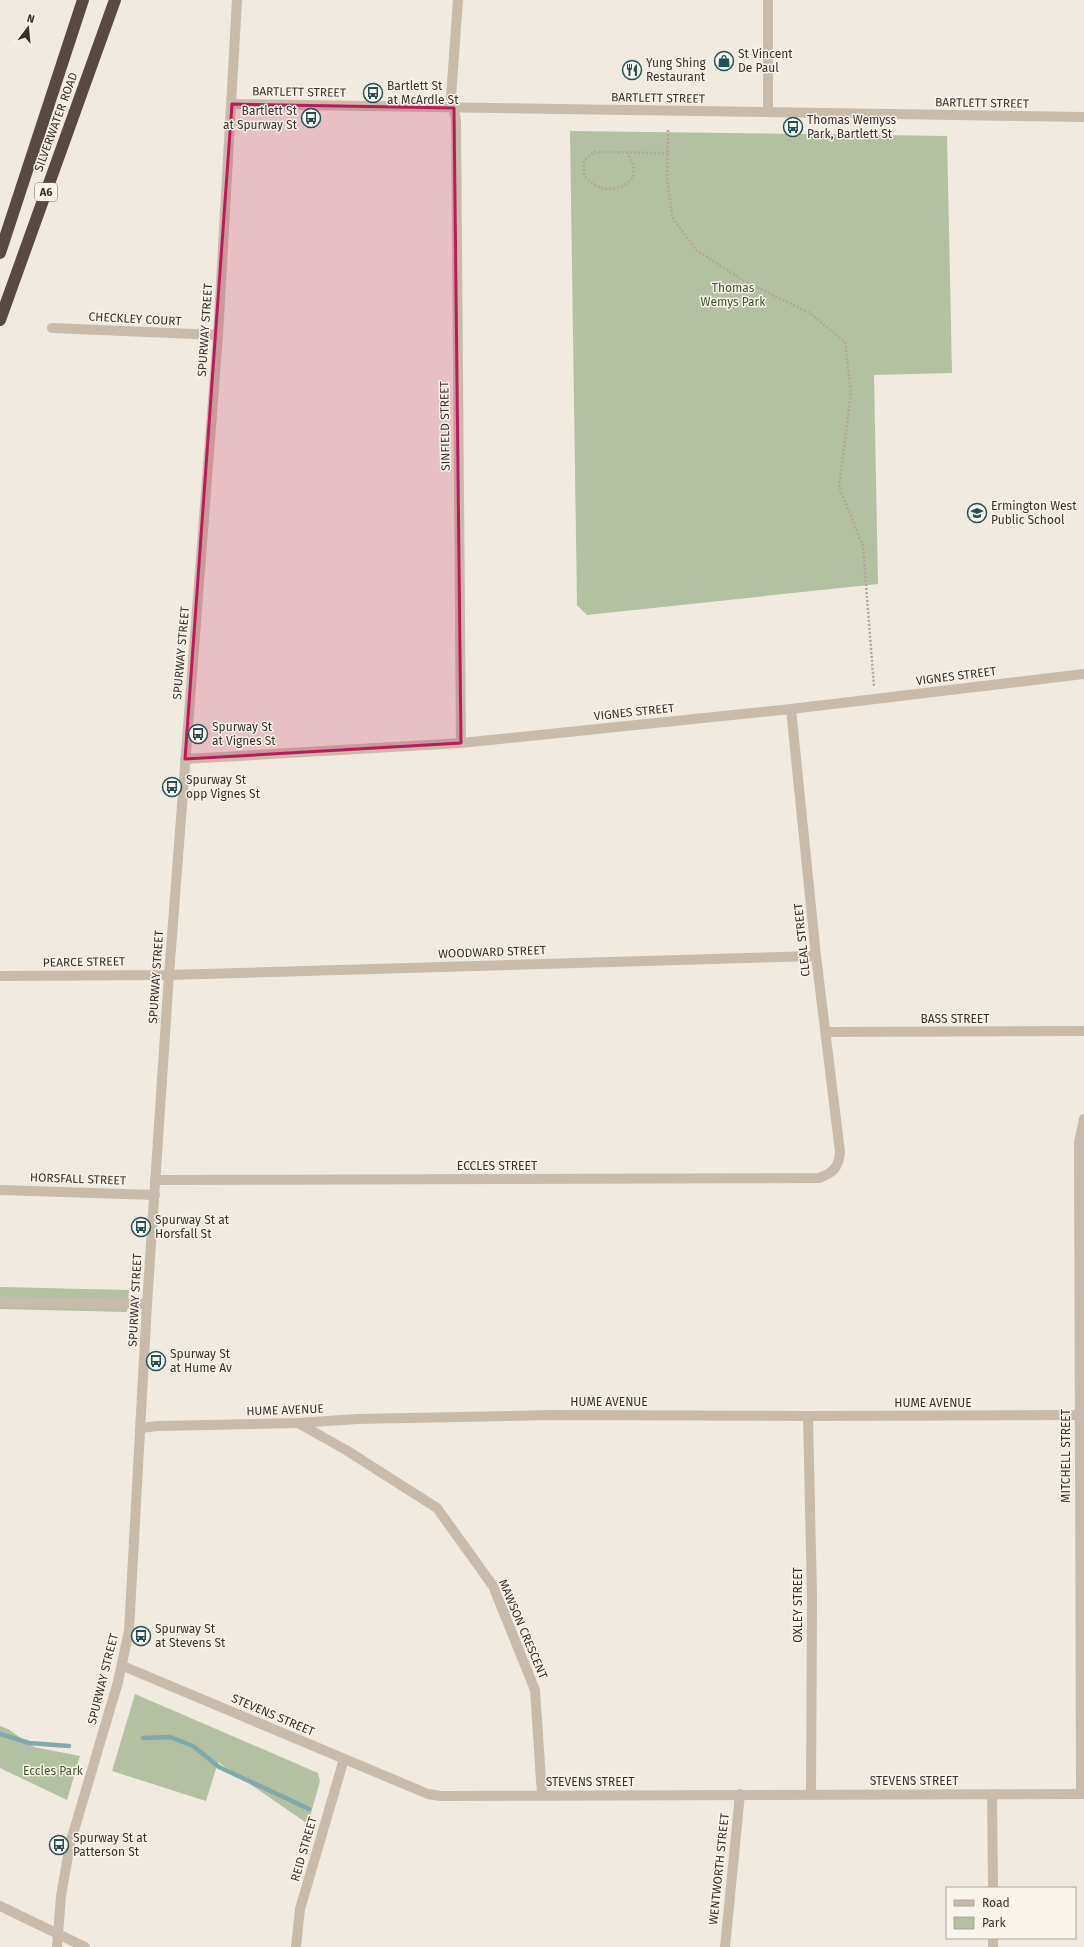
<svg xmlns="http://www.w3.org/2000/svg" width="1084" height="1947" viewBox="0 0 1084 1947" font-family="'Fira Sans',sans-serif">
<rect width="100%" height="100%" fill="#f1eae0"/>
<!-- green -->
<g fill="#b3c0a1">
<polygon points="570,131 947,136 952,373 874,375 878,584 587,615 577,605"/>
<polygon points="0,1287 129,1290 127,1312 0,1309"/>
<polygon points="135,1694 318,1773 320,1781 308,1824 218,1762 206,1801 112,1771"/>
<polygon points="0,1726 8,1729 34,1747 80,1756 67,1800 0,1768"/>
</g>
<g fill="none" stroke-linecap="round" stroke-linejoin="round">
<!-- stream -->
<g stroke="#81a8ad" stroke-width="4.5">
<polyline points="0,1734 29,1743 69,1746"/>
<polyline points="143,1738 170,1737 193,1746 219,1767 309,1809"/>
</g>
<!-- path -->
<g stroke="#b5a597" stroke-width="2.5" stroke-dasharray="2 2" stroke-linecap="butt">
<polyline points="668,130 667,178 672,217 696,250 746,282 810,313 845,342 851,393 839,487 863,546 874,687"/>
<path d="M627,152C630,158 633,163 634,169C635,185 614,192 602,188C594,186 589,181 584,176V161L594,152C619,152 643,153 668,153"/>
</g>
<!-- minor -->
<g stroke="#c9bbac" stroke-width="10">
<polyline points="458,0 451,97 456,120 461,743"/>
<polyline points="768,0 768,112"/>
<polyline points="232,104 1084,117"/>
<polyline points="52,328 218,335"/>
<polyline points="185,759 461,743 791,709 1084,674"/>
<polyline points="0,976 169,975 816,956"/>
<polyline points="826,1032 1084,1031"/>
<path d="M155,1180L819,1178C833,1173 839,1167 840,1152L816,956L791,709"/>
<polyline points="0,1190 155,1195"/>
<polyline points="0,1302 147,1304"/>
<polyline points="808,1416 812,1598 811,1794"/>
<polyline points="298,1423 346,1450 437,1508 493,1586 535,1690 542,1795"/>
<polyline points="141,1428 157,1426 298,1423 357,1419 554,1415 808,1416 1078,1415"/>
<polyline points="123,1666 428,1794 441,1796 1084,1794"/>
<polyline points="992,1794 993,1888"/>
<polyline points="1081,1794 1079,1142 1084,1119"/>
<polyline points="0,1906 85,1947"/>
<polyline points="993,1938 993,1947"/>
<polyline points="57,1947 61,1896 70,1844 118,1682 129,1631 147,1304 169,975 218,335 237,0"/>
<polyline points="296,1947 300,1909 344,1759"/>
<polyline points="725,1947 740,1794"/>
</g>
<!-- highway -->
<g stroke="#584a42" stroke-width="12">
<polyline points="0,253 83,0"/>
<polyline points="0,320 115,0"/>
</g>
</g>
<!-- marked area -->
<path fill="#c2185b" fill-opacity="0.2" stroke="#c2185b" stroke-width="3" stroke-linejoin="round" d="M232,104L454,108L461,743L185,759Z"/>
<!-- icons -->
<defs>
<g id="shop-ring" transform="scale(1)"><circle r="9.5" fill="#f9f4ec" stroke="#235056" stroke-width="1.5"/><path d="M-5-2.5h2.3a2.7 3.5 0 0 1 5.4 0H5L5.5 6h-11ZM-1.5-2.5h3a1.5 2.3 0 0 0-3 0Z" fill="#235056"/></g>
<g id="restaurant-ring" transform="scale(1)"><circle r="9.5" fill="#f9f4ec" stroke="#235056" stroke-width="1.5"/><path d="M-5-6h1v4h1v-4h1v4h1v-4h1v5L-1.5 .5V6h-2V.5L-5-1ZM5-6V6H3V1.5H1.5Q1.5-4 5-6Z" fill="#235056"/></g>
<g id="bus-ring" transform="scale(1)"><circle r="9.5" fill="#f9f4ec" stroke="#235056" stroke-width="1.5"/><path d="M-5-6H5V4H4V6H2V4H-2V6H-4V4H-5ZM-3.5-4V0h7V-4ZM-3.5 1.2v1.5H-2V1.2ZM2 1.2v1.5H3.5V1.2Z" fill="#235056"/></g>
<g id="school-ring" transform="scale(1)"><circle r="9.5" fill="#f9f4ec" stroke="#235056" stroke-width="1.5"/><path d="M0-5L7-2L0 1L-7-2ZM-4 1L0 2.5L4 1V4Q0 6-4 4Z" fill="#235056"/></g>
</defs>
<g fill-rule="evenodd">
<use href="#shop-ring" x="724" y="61"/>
<use href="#restaurant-ring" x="632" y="70"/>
<use href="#bus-ring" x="373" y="93"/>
<use href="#bus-ring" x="311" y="118"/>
<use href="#bus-ring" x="793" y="127"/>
<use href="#school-ring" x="977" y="513"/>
<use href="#bus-ring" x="198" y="734"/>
<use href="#bus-ring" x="172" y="787"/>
<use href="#bus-ring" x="141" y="1227"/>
<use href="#bus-ring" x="156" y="1361"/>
<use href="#bus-ring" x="141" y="1636"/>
<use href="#bus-ring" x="59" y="1845"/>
</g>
<g text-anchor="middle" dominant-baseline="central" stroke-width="3" stroke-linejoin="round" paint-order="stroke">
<!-- shield labels -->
<rect fill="#f9f4ec" stroke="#726a65" stroke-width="1" x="35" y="183" width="22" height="18" rx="3"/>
<g font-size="11" font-weight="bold" fill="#382f2b">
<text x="46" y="192">A6</text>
</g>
<!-- poi labels -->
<g font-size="12" fill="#382f2b" stroke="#f9f4ec" text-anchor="start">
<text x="738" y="54">St Vincent<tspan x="738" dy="14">De Paul</tspan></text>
<text x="646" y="63">Yung Shing<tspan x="646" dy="14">Restaurant</tspan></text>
<text x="387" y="86">Bartlett St<tspan x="387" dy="14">at McArdle St</tspan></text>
<text x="297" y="111" text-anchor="end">Bartlett St<tspan x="297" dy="14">at Spurway St</tspan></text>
<text x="807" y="120">Thomas Wemyss<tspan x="807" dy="14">Park, Bartlett St</tspan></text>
<text x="991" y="506">Ermington West<tspan x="991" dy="14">Public School</tspan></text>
<text x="212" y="727">Spurway St<tspan x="212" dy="14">at Vignes St</tspan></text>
<text x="186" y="780">Spurway St<tspan x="186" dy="14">opp Vignes St</tspan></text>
<text x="155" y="1220">Spurway St at<tspan x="155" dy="14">Horsfall St</tspan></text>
<text x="170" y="1354">Spurway St<tspan x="170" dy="14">at Hume Av</tspan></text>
<text x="155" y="1629">Spurway St<tspan x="155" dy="14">at Stevens St</tspan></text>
<text x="73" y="1838">Spurway St at<tspan x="73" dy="14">Patterson St</tspan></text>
</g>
<!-- street labels -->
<g font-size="12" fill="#382f2b" stroke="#f9f4ec">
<text transform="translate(299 92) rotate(1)">BARTLETT STREET</text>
<text transform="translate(658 98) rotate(1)">BARTLETT STREET</text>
<text transform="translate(982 103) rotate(1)">BARTLETT STREET</text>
<text transform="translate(56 122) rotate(-70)">SILVERWATER ROAD</text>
<text transform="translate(135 319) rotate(3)">CHECKLEY COURT</text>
<text transform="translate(205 330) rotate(-86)">SPURWAY STREET</text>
<text transform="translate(445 426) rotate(-91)">SINFIELD STREET</text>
<text transform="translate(181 653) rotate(-85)">SPURWAY STREET</text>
<text transform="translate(956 676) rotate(-7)">VIGNES STREET</text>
<text transform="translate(634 712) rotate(-6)">VIGNES STREET</text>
<text transform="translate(802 940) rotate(-96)">CLEAL STREET</text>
<text transform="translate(492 952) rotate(-2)">WOODWARD STREET</text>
<text transform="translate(84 962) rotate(-1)">PEARCE STREET</text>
<text transform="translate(156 977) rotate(-86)">SPURWAY STREET</text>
<text x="955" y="1019">BASS STREET</text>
<text x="497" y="1166">ECCLES STREET</text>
<text transform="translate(78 1179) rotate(2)">HORSFALL STREET</text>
<text transform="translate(135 1300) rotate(-87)">SPURWAY STREET</text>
<text x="609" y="1402">HUME AVENUE</text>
<text x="933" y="1403">HUME AVENUE</text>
<text transform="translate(285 1410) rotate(-2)">HUME AVENUE</text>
<text transform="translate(1066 1456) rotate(-90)">MITCHELL STREET</text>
<text transform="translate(798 1605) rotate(-90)">OXLEY STREET</text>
<text transform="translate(523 1629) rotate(67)">MAWSON CRESCENT</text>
<text transform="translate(103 1679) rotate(-76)">SPURWAY STREET</text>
<text transform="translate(273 1715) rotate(23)">STEVENS STREET</text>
<text x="914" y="1781">STEVENS STREET</text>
<text x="590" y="1782">STEVENS STREET</text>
<text transform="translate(304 1849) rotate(-74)">REID STREET</text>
<text transform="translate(719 1869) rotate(-84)">WENTWORTH STREET</text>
</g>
<!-- park labels -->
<g font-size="12" fill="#455430" stroke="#f9f4ec">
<text x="733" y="288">Thomas<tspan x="733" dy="14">Wemys Park</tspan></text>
<text x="53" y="1771">Eccles Park</text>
</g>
</g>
<!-- legend -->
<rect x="946" y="1887" width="130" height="52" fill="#f9f4ec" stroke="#aca59f"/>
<rect x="954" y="1900" width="20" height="6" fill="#c9bbac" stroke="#aca59f"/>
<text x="982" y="1907" font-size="12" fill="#382f2b">Road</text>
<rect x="954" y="1917" width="20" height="12" fill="#b3c0a1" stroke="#aca59f"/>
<text x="982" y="1927" font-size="12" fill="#382f2b">Park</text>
<!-- north arrow -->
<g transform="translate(28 28) rotate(16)" stroke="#f9f4ec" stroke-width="3" paint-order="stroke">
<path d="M0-3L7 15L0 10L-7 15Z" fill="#382f2b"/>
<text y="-6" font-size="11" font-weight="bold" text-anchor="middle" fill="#382f2b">N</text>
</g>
</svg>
